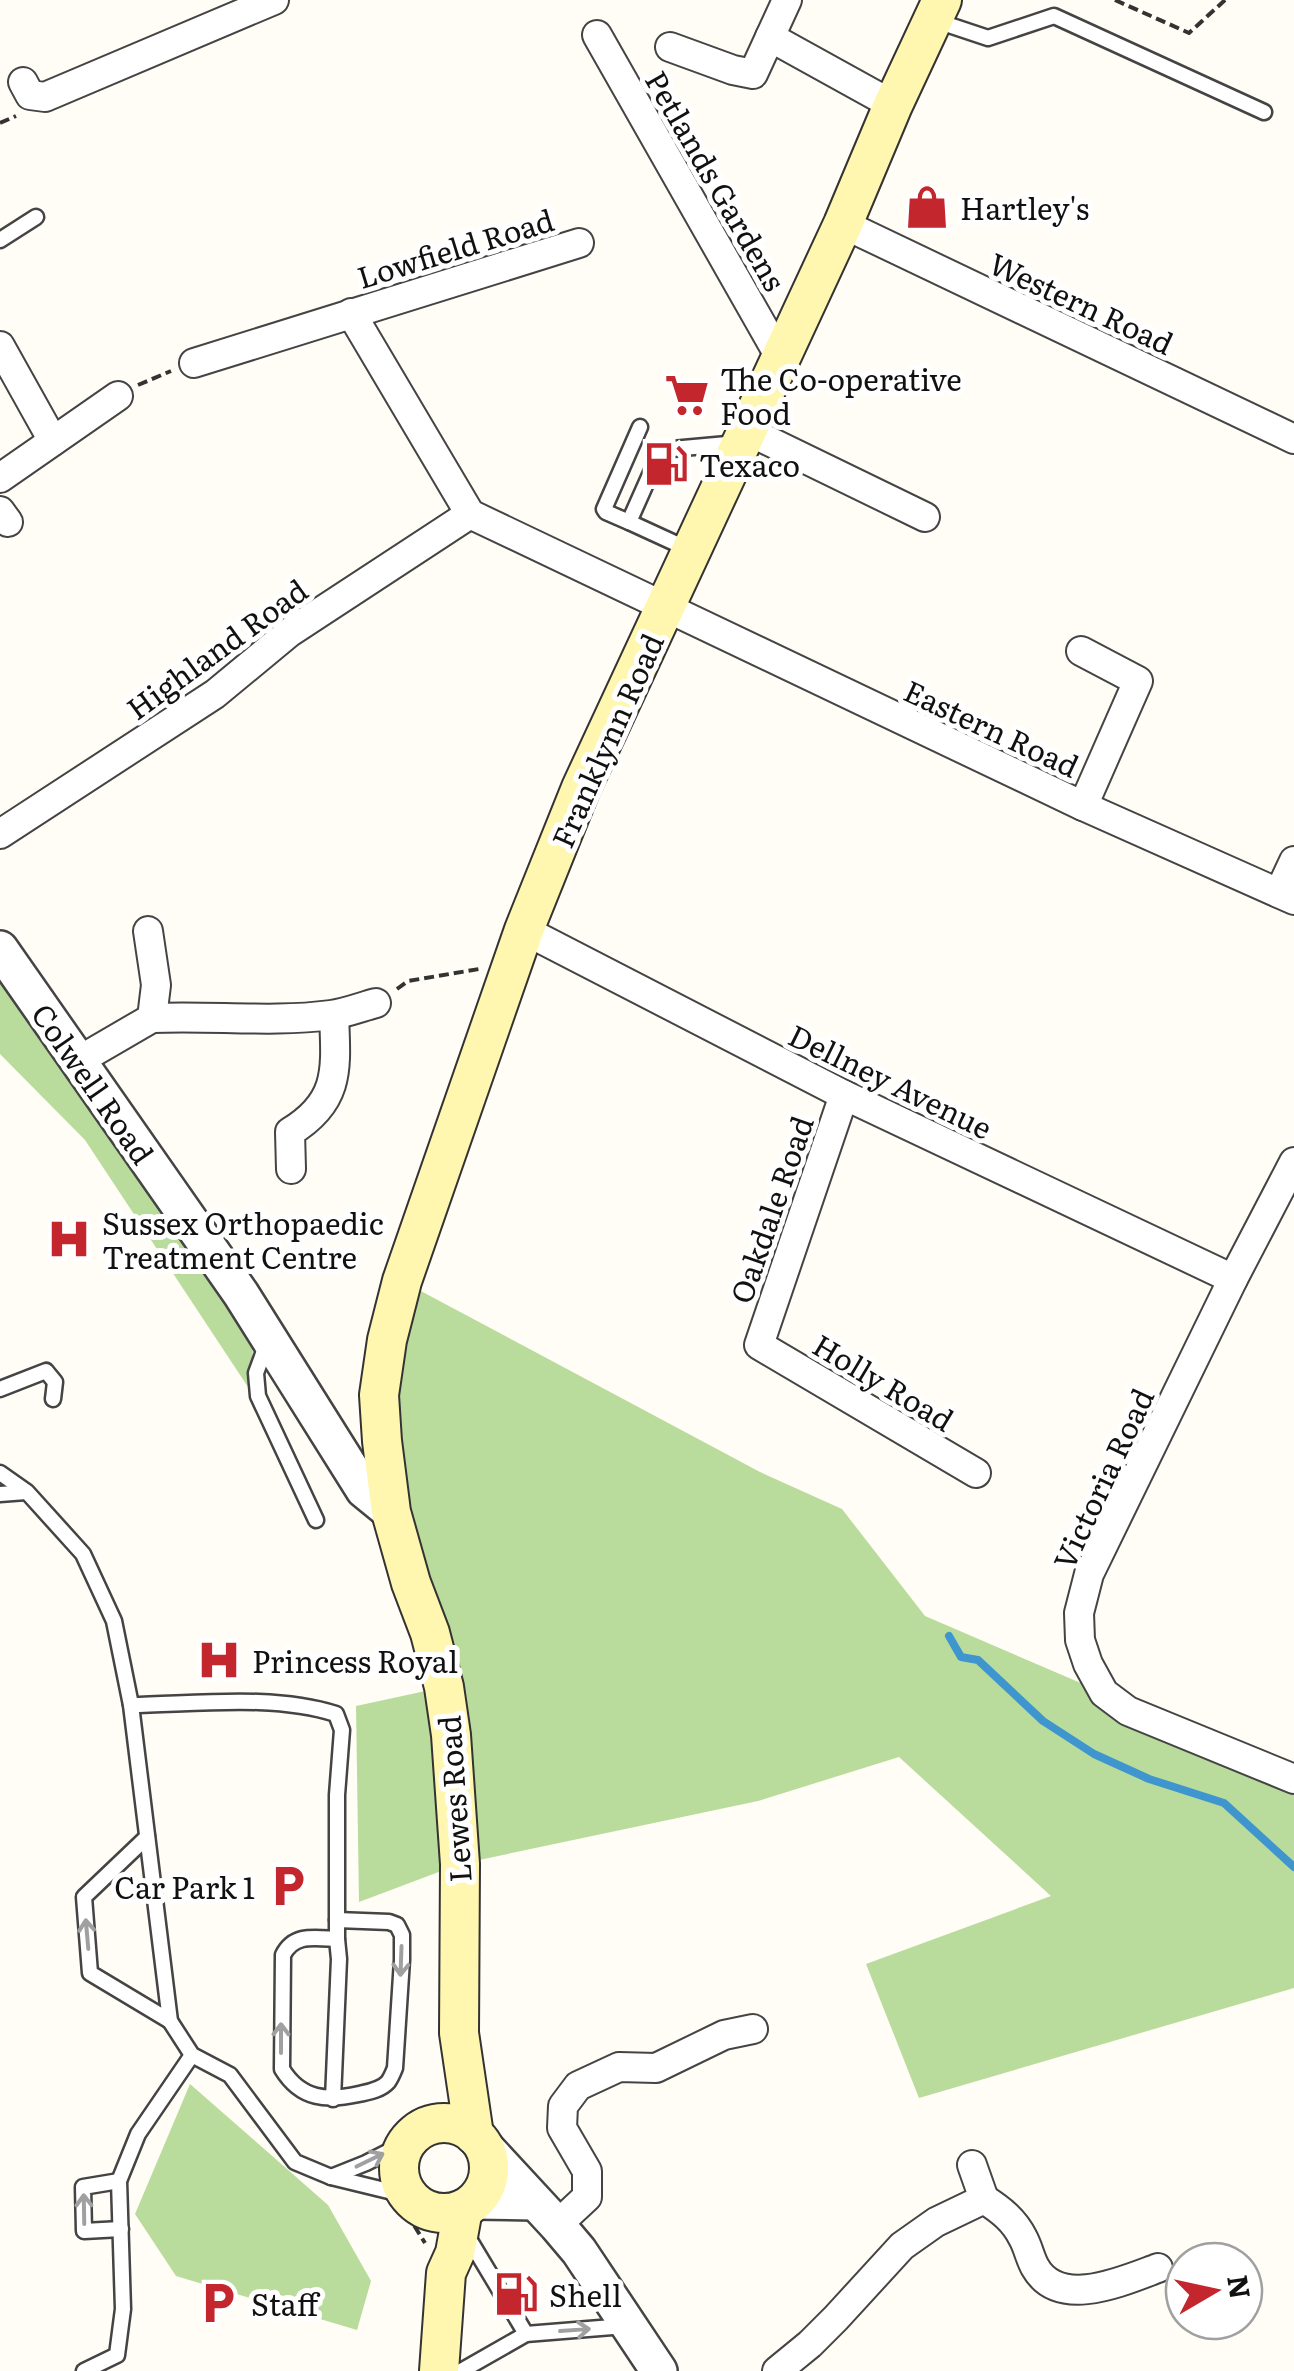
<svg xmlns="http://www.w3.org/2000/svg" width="1294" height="2371" viewBox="0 0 1294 2371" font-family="Literata,serif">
<rect width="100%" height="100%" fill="#fffdf5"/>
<!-- forest -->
<g fill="#b9dc9c">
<polygon points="0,978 112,1124 253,1347 250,1390 85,1140 0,1054"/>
<polygon points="402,1281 760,1472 842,1509 925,1616 1104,1693 1294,1779 1294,1988 919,2098 866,1964 1051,1896 899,1757 758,1801 460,1864 359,1902 356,1706 444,1687 391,1512"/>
<polygon points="190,2084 328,2205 371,2281 357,2330 176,2276 135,2214"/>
</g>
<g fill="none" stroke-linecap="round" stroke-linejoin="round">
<!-- stream -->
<polyline stroke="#3f96cf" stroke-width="8" points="949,1636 961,1657 978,1660 1043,1721 1094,1754 1149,1779 1224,1803 1294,1867"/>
<!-- service casing -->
<g stroke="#444" stroke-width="19">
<g id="service">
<polyline points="937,21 988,38 1054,16 1264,112"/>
<polyline points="0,240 36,217"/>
<polyline points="629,522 606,512 604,509 640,427"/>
<polyline points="690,550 629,522 661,450 738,443"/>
<polyline points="267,1343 256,1373 258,1396 316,1520"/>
<polyline points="0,1389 46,1371 55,1382 53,1399"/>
<polyline points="0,1473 27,1492 83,1554 114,1621 131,1705 170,2021 192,2055 230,2075 295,2162 331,2177 409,2196"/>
<polyline points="0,1494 26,1492"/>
<path d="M131,1705C196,1704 274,1694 336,1714L342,1730L337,1795V1939L339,1959L333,2099"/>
<polyline points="147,1837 84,1897 90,1973 170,2021"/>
<path d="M337,1939C315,1938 294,1933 283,1955L282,2069C301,2100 327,2101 359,2094C368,2092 381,2090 388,2082C391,2078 393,2073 395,2068L402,1960V1935L397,1925L389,1922L337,1920"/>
<polyline points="331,2177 366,2163 409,2141"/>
<polyline points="119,2181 83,2187 84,2231 121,2229"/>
<polyline points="466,2234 526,2334"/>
<polyline points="84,2371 117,2355 123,2309 119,2181 138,2134 192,2055"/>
<polyline points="461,2371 526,2334 625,2326"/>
</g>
</g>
<!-- minor casing -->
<g stroke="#444" stroke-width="32">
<g id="minor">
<polyline points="597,35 780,357"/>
<polyline points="770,37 787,0"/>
<polyline points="670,47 733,70 753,74 770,37 893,105"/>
<polyline points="23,82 30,95 45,97 274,0"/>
<polyline points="843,224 1294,439"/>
<polyline points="351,313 470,514 1083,806 1294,900"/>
<polyline points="0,346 53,441"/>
<polyline points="194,363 579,243"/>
<polyline points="746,430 925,517"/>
<polyline points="0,478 118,396"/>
<polyline points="0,511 8,522"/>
<polyline points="1081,651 1138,681 1083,806"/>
<polyline points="0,834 215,694 290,632 470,514"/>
<polyline points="1279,893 1294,861"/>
<polyline points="524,930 844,1095 1233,1279"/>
<path d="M152,1018C211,1015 271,1023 331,1015C346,1013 361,1007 376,1003"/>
<polyline points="78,1061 152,1018 156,985 148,931"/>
<polyline points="844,1095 759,1345 976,1473"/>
<polyline points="1294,1162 1233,1279 1089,1574 1079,1613 1080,1640 1088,1664 1104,1693 1128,1711 1294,1779"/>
<path d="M291,1169L290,1132C341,1101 336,1068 334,1015"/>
<polyline points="972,2165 984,2199"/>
<polyline points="557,2225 587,2197 587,2171 562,2128 563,2106 578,2086 619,2067 656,2068 724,2035 753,2029"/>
<path d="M777,2371L810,2344L836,2318L902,2246L936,2222L984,2199C1001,2210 1014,2220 1023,2238C1028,2247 1030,2258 1035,2267C1059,2310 1123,2281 1158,2268"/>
</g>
</g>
<!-- tertiary casing -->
<g stroke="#444" stroke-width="40">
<g id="tertiary">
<polyline points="0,949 241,1294 364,1490 391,1512"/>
<polyline points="484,2146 557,2225 579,2251 659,2371"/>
<polyline points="475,2201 534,2202"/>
</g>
</g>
<!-- secondary casing -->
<g stroke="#333" stroke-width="42">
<g id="secondary">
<circle cx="444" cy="2168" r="45"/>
<polyline points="474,2135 459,2033 460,1864 451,1735 444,1687 430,1633 411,1583 391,1512 382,1441 379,1395 387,1340 402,1281 524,930 581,788 843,224 893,105 942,0"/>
<polyline points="439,2371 446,2273 455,2253 463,2209"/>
</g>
</g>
<!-- path -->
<g stroke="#333" stroke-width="4" stroke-dasharray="10 5" stroke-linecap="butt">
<polyline points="1115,0 1189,33 1225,0"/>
<polyline points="0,123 16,116"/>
<polyline points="138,385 171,371"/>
<polyline points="397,989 408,981 479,969"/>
<polyline points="405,2214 412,2222 425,2243"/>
</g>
<!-- service -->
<use href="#service" stroke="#fff" stroke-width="14"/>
<!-- minor -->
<use href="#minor" stroke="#fff" stroke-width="28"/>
<!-- tertiary -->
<use href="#tertiary" stroke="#fff" stroke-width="35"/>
<!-- secondary -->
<use href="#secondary" stroke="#fff6b0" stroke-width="38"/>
</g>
<!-- one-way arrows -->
<defs><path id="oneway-shaft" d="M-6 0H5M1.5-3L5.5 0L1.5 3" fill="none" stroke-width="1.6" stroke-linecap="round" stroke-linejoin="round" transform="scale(2.5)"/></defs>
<g stroke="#a0a0a0">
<use href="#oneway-shaft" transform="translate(87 1934) rotate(-95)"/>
<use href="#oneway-shaft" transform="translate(401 1961) rotate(92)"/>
<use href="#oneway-shaft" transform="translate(281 2038) rotate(-90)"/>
<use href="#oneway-shaft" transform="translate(370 2160) rotate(-26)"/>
<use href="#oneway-shaft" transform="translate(84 2209) rotate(-91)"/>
<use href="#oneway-shaft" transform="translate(575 2330) rotate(-4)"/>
</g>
<!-- icons -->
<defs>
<g id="shop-bare" transform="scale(3.45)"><path d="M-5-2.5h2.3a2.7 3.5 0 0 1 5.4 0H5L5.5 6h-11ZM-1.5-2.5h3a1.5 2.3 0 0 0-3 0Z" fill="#c4262e" stroke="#fff" stroke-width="2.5" paint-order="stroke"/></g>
<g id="supermarket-bare" transform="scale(3.45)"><path d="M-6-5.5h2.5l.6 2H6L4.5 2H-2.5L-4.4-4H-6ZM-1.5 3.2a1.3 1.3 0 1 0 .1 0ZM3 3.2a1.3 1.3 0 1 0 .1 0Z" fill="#c4262e" stroke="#fff" stroke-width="2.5" paint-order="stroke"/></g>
<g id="fuel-bare" transform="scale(3.45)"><path d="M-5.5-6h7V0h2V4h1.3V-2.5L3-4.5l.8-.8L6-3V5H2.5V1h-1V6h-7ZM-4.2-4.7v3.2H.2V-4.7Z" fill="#c4262e" stroke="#fff" stroke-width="2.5" paint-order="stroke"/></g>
<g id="hospital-bare" transform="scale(3.45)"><path d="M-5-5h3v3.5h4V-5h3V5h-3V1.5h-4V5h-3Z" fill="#c4262e" stroke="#fff" stroke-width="2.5" paint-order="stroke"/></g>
<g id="parking-bare" transform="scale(3.45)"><path d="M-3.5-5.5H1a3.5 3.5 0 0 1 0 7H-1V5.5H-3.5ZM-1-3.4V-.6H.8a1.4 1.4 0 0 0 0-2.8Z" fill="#c4262e" stroke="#fff" stroke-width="2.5" paint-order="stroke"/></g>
</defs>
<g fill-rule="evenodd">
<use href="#shop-bare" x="927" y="207"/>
<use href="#supermarket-bare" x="687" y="395"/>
<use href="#fuel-bare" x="666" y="464"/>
<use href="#hospital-bare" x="69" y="1239"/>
<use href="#hospital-bare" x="219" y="1660"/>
<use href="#parking-bare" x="288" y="1886"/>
<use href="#fuel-bare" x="516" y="2294"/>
<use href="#parking-bare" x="218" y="2303"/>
</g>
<g text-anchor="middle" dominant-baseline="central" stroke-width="10" stroke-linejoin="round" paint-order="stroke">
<!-- street labels -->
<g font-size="30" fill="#111" stroke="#fff">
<text transform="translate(717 180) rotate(60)">Petlands Gardens</text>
<text transform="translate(455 247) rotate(-17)">Lowfield Road</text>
<text transform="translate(1082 302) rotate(25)">Western Road</text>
<text transform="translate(216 648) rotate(-36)">Highland Road</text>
<text transform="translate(992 727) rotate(25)">Eastern Road</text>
<text transform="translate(606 740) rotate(-66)">Franklynn Road</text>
<text transform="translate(891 1080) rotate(26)">Dellney Avenue</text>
<text transform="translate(94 1083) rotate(55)">Colwell Road</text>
<text transform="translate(770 1209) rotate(-71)">Oakdale Road</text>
<text transform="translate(884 1381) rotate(31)">Holly Road</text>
<text transform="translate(1102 1478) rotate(-65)">Victoria Road</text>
<text transform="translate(453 1799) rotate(-94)">Lewes Road</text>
</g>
<!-- poi labels -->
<g font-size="30" fill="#111" stroke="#fff" text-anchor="start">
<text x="960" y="207">Hartley's</text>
<text x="720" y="378">The Co-operative<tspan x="720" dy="34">Food</tspan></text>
<text x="699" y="464">Texaco</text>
<text x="102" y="1222">Sussex Orthopaedic<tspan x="102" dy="34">Treatment Centre</tspan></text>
<text x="252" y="1660">Princess Royal</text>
<text x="255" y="1886" text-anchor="end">Car Park 1</text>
<text x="549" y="2294">Shell</text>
<text x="251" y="2303">Staff</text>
</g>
</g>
<!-- north arrow -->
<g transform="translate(1214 2291) rotate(81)"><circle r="48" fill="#ffffff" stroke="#a0a0a0" stroke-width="2.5"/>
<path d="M0-8L18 38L0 25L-18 38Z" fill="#c4262e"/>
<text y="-15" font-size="28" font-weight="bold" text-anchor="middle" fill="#111111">N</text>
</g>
</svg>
